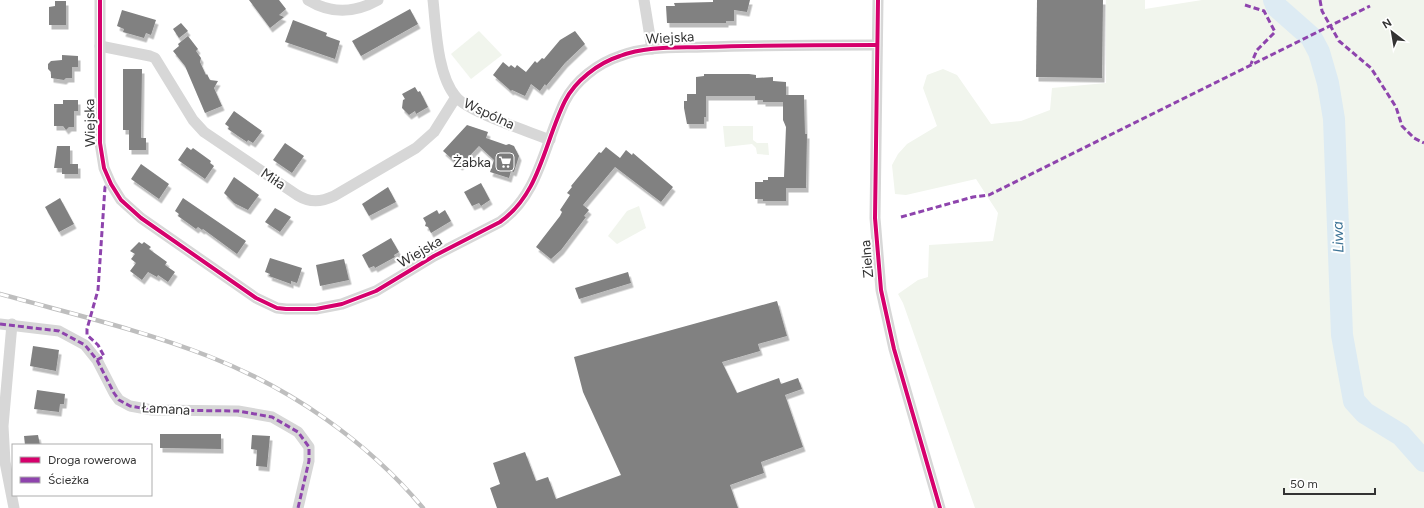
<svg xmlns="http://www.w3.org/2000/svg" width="1424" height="508" viewBox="0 0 1424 508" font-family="Figtree,sans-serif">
<defs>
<filter id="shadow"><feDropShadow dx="2.5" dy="4.5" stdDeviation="0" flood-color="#0004"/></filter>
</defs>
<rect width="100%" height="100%" fill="#fff"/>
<!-- green -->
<g fill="#f1f5ed">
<polygon points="1106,0 1145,0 1145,9 1202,0 1424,0 1424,508 975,508 903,303 898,294 918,280 928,277 929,245 993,241 998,213 976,179 906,195 895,194 892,165 898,154 907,144 937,126 923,88 927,75 943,69 957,75 991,124 1021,121 1050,110 1052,88 1106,83"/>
<polygon points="479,31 502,55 471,79 451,54"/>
<polygon points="723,126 753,126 753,140 757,143 768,143 769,155 757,154 756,148 752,144 725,147"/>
<polygon points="639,206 646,228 617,244 608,236 627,211"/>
</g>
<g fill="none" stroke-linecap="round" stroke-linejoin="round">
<!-- river -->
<polyline stroke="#ddebf3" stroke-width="22" points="1274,0 1277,7 1311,37 1319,52 1328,83 1334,119 1342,335 1354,401 1365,413 1401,435 1424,461"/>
</g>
<!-- building -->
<g fill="#818181" filter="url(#shadow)">
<polygon points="249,0 279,0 286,9 279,15 284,17 270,28"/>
<polygon points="713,0 750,0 747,12 734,10 734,21 726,21 726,23 667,23 666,6 675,6 674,3 713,2"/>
<polygon points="1037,0 1103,0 1102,78 1036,77"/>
<polygon points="55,1 66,1 66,25 49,25 49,7 55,6"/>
<polygon points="410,9 418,24 361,56 352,41"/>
<polygon points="122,10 156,20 151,35 146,33 144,38 123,32 124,29 117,26"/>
<polygon points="293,20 327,33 326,36 340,41 335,59 285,42"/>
<polygon points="181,23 188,31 179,38 173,29"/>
<polygon points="575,31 585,44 565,63 546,86 545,84 540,91 531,84 525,96 512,90 511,91 493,75 503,62 509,67 511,65 515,68 517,65 526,72 535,61 537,63 542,58 544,59 560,40"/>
<polygon points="188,36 198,49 196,51 201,58 200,62 206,75 207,74 210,80 218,81 214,88 222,106 205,113 185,66 173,51 179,46 178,44"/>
<polygon points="62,55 78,56 78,67 72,67 72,78 66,78 64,80 51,78 51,72 48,69 48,64 51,61 62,60"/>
<polygon points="123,69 142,69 141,138 146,138 146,150 129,150 129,130 123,130"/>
<polygon points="704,74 749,74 756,75 756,78 773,77 773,81 786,82 786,95 804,95 805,134 807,134 806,188 786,188 786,201 763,201 763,199 755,199 755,182 763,182 763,180 768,180 768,177 784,177 786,127 783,120 783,102 763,102 763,100 755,100 755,96 706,96 706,117 704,117 704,124 687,124 684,108 684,101 687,101 687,94 696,94 696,77 704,76"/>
<polygon points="415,87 418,92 420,91 428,107 416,114 415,111 409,115 402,108 403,100 405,99 402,94"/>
<polygon points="63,100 78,100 78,111 74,111 74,127 69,127 66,130 63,126 54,126 54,104 63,104"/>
<polygon points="234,111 262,131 253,143 248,140 247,142 238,136 228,129 229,127 225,124"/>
<polygon points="467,125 488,132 486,138 506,145 509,144 514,146 519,156 514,172 511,171 509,178 490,172 494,160 479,146 460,166 443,151"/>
<polygon points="285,143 304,156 292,173 273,160"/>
<polygon points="57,146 70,146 70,164 78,164 78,174 62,174 62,168 54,168"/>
<polygon points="187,147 191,150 193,148 211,161 210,163 214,166 205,179 178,160"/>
<polygon points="606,147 620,158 626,150 632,155 633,153 673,187 661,202 615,167 583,205 589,210 584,216 586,217 561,250 551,259 536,247 560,216 562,212 560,210 570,195 567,193 572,187 571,186 599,152 601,153"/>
<polygon points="141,164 169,184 159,199 131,179"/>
<polygon points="234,177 259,195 248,210 234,203 224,193"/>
<polygon points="481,183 490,200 481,206 479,203 472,206 464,192"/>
<polygon points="388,187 396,202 369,216 362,204"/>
<polygon points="60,198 74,224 59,232 45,207"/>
<polygon points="183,198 246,241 237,254 203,229 202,230 198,227 196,229 178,216 179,214 175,211"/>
<polygon points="275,208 291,217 280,232 265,222"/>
<polygon points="437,210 439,214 445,210 451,221 431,233 428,227 425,226 426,223 423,218"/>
<polygon points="391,238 399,252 394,255 395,257 375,268 374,266 369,268 362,255"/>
<polygon points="139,242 142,244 144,242 151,247 149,249 167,262 165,265 175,272 168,282 158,275 157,277 148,272 142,280 130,271 136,263 131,259 135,254 130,251"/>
<polygon points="270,258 302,268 297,283 291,281 291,284 269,276 270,274 265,272"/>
<polygon points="344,259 349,280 320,286 316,265"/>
<polygon points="628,272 631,283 579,299 575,288"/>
<polygon points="777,301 787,336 758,344 760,351 722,362 737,393 779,378 781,384 798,378 802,389 785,395 803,447 761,462 764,473 730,485 738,508 497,508 490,488 500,484 493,463 525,452 536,481 548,477 556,499 621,475 583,392 574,357"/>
<polygon points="33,346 59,350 56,371 30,366"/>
<polygon points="37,390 65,394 64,404 60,404 59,412 34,409"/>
<polygon points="160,434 221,434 221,449 160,448"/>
<polygon points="38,435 40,445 25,445 24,436"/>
<polygon points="252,435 270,436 267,467 256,466 257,450 251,449"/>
</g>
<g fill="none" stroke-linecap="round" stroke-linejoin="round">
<!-- minor -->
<g stroke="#d7d7d7" stroke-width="11">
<path d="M100,0V143L104,168L111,184L121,200L141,218L256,298L277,308L286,309H316L342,304L376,291L434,256L500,222C540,194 544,143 565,101C575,81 598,63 620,56C646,46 676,48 704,47C762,45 819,45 877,45"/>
<path d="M308,0C331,14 355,13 378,0"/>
<path d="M433,0C436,28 437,75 456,97C470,113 528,131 550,140"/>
<polyline points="644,0 652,49"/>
<polyline points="878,0 875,218 881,290 894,349 940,508"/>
<path d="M100,46L150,56L155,58L193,120L204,132L297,195C310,203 321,202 334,196L416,148L434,132L456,97"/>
<polyline points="0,324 59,331 85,345 97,360 114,393 119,400 130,406 152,410 238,411 272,417 298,432 309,447 309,461 298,508"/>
<polyline points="12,324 3,426 5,462 14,508"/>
</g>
<!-- rail casing -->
<g stroke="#bebebe" stroke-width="4.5">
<path id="rail" d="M0,294C68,313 142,330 208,356C290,388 366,440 423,508"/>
</g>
<!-- rail -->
<use href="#rail" stroke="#fff" stroke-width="3" stroke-dasharray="9" stroke-linecap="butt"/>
<!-- quiet -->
<g stroke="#8e44ad" stroke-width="3" stroke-dasharray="6 3" stroke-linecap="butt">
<polyline points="1320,0 1322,11 1339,41 1371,68 1396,107 1402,126 1414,138 1424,143"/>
<polyline points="1245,5 1264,11 1275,32 1257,50 1251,64"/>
<polyline points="901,217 973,197 989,195 1370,6"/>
<polyline points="0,324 59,331 85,345 97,360 114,393 119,400 130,406 152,410 238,411 272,417 298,432 309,447 309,461 298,508"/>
<polyline points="97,360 104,356 98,345 87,335 87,329 98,290 105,187 111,184"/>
</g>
<!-- cycleway casing -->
<g stroke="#fff" stroke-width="6">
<g id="cycleway">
<path d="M100,0V143L104,168L111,184L121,200L141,218L256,298L277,308L286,309H316L342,304L376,291L434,256L500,222C540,194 544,143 565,101C575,81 598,63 620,56C646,46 676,48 704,47C762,45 819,45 877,45"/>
<polyline points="878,0 875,218 881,290 894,349 940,508"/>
</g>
</g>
<!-- cycleway -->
<use href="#cycleway" stroke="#d6006c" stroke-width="4"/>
</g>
<!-- icons -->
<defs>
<g id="supermarket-square" transform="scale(1)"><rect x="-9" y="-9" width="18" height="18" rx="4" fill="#7a7a7a" stroke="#fff"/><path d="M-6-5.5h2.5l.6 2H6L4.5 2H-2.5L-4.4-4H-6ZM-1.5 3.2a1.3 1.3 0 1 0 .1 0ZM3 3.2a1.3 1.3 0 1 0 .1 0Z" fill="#fff"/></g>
</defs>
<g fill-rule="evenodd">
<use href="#supermarket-square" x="505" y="162"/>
</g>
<g text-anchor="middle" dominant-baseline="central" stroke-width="4" stroke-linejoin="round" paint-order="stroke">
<!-- street labels -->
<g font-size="14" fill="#333" stroke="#fff">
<text transform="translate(670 38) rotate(-3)">Wiejska</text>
<text transform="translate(489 114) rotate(25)">Wspólna</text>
<text transform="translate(90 123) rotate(-91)">Wiejska</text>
<text transform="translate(273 179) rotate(34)">Miła</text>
<text transform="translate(420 252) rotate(-30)">Wiejska</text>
<text transform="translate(867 259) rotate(-95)">Zielna</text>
<text transform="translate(166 409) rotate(3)">Łamana</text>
</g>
<!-- poi labels -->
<g font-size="14" fill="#333" stroke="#fff" text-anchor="end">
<text x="491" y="162">Żabka</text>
</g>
<!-- water labels -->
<g font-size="15" font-style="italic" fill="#3f7597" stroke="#fff">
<text transform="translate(1338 237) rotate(-92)">Liwa</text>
</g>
</g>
<!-- legend -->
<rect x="12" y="444" width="140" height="52" fill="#ffffff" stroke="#adadad"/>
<rect x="20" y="457" width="20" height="6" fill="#d6006c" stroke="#adadad"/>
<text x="48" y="464" font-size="12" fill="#333333">Droga rowerowa</text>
<rect x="20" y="477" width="20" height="6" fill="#8e44ad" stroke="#adadad"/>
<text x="48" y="484" font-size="12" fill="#333333">Ścieżka</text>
<!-- north arrow -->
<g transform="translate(1392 32) rotate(329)" stroke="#ffffff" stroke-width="3" paint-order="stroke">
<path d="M0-3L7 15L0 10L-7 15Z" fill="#333333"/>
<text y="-6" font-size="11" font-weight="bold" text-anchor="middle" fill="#333333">N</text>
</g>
<!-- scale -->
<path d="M1284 488v6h91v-6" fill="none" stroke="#333333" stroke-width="2"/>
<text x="1290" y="488" font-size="12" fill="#333333" stroke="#ffffff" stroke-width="3" paint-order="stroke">50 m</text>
</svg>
